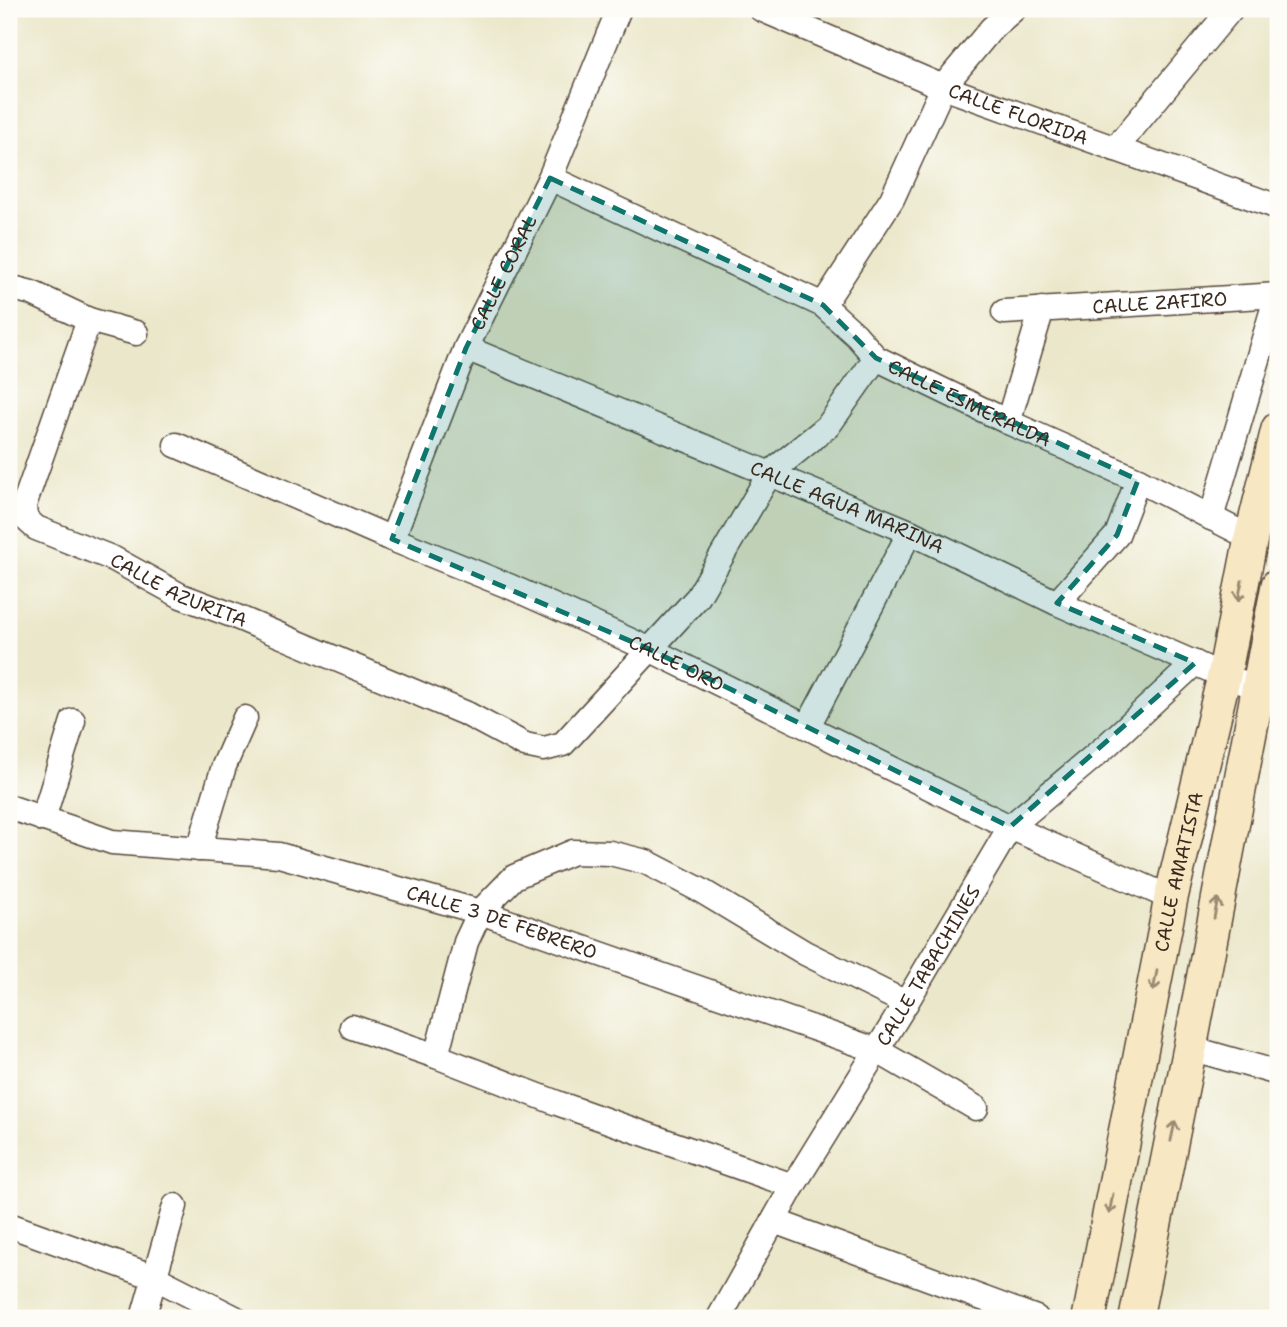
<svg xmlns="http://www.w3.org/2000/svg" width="1287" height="1327" viewBox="0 0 1287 1327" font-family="'Shantell Sans',sans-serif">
<rect width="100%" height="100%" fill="#fdfcf7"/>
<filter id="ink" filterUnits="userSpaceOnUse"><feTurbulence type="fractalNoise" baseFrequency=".0143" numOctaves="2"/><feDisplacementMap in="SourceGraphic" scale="14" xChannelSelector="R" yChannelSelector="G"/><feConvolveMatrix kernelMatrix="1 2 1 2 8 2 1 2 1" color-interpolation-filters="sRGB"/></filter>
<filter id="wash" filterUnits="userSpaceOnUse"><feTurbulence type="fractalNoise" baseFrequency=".00686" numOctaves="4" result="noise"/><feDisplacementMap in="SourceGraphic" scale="28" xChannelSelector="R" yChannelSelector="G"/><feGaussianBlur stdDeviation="1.57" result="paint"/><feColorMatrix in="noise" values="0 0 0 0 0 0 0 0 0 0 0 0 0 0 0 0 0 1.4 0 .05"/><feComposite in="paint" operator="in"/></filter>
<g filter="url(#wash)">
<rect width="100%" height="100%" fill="#ebe7ca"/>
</g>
<g filter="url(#ink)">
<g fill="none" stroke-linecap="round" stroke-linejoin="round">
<!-- street casing -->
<g stroke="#554638" stroke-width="27">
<g id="street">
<path id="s1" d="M761,9L943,87L1278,207"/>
<polyline points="1115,149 1231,9"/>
<path id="s2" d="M550,178L823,305L856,335L876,358L1008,422L1138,480L1251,538"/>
<polyline points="9,287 32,293 89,320 136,333"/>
<polyline points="823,305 892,199 943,87 992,28 1014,9"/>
<path id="s3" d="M1004,312L1278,295"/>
<path id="s4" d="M89,320L24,505L25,518L36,528L114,559L181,596L232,615L467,714L525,745L544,749L563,744L698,597L770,473L828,426L876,358"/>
<path id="s5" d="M466,348L910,532L1057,603L1224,676L1278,695"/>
<polyline points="1008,422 1042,309"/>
<path id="s6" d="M176,445L392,539L511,587L649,649L1010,827L1171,898"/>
<polyline points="1211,518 1277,295"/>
<path id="s7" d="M392,539L466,348L550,178L619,9"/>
<polyline points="1057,603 1117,535 1138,480"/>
<polyline points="808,726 910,532"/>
<path id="s8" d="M9,807L112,842L279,855L480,912L876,1050L976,1108"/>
<polyline points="43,819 73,721"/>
<polyline points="199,849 224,766 245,718"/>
<polyline points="352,1027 436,1056 557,1103 793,1186"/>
<polyline points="1190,1048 1278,1073"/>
<polyline points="436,1056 466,942 480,912 514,877 573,852 610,853 646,862 700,890 805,953 906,1003"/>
<polyline points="774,1221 1036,1318"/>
<polyline points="9,1225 154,1277 235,1318"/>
<polyline points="143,1318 175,1206"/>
<path id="s9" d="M719,1318L793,1186L906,1003L1010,827L1105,747L1195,663"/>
</g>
</g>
<!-- secondary casing -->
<g stroke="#554638" stroke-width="36">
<g id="secondary">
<path id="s10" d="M1089,1318L1171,898L1224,676L1251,538L1278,429"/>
<polyline points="1136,1318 1190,1048 1278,585"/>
</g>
</g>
<!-- street -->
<use href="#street" stroke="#fff" stroke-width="24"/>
<!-- secondary -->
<use href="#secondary" stroke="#f8e7c3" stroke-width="33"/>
</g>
<!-- one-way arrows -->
<defs><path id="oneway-shaft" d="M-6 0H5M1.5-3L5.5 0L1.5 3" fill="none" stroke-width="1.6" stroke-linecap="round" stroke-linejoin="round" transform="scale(1.75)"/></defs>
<g stroke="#9a8870">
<use href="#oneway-shaft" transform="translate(1240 591) rotate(101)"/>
<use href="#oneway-shaft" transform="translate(1216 908) rotate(-79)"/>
<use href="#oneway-shaft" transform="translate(1155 981) rotate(101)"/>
<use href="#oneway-shaft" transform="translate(1173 1131) rotate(-78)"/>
<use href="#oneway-shaft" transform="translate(1111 1204) rotate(101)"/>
</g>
</g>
<!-- marked area -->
<path fill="#0f766e" fill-opacity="0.2" stroke="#0f766e" stroke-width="5" stroke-dasharray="14 9" stroke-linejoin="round" d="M550,178L823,305L876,358L1138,480L1117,535L1057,603L1195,663L1010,827L649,649L392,539L466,348Z"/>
<g text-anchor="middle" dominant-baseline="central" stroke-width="6" stroke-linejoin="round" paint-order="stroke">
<!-- street labels -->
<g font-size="19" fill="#3b2a1e" stroke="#fdfcf7">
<text stroke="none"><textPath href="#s1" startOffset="278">CALLE FLORIDA</textPath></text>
<text stroke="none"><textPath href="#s7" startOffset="289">CALLE CORAL</textPath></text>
<text stroke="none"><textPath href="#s3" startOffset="156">CALLE ZAFIRO</textPath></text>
<text stroke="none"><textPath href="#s2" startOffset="480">CALLE ESMERALDA</textPath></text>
<text stroke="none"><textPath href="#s5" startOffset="413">CALLE AGUA MARINA</textPath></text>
<text stroke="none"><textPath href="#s4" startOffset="380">CALLE AZURITA</textPath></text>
<text stroke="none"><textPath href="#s6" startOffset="546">CALLE ORO</textPath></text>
<text stroke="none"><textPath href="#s10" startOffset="455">CALLE AMATISTA</textPath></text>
<text stroke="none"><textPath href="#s8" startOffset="509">CALLE 3 DE FEBRERO</textPath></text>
<text stroke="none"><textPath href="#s9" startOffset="410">CALLE TABACHINES</textPath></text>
</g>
</g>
<!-- margin -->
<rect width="1287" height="1327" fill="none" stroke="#fdfcf7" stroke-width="35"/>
</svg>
